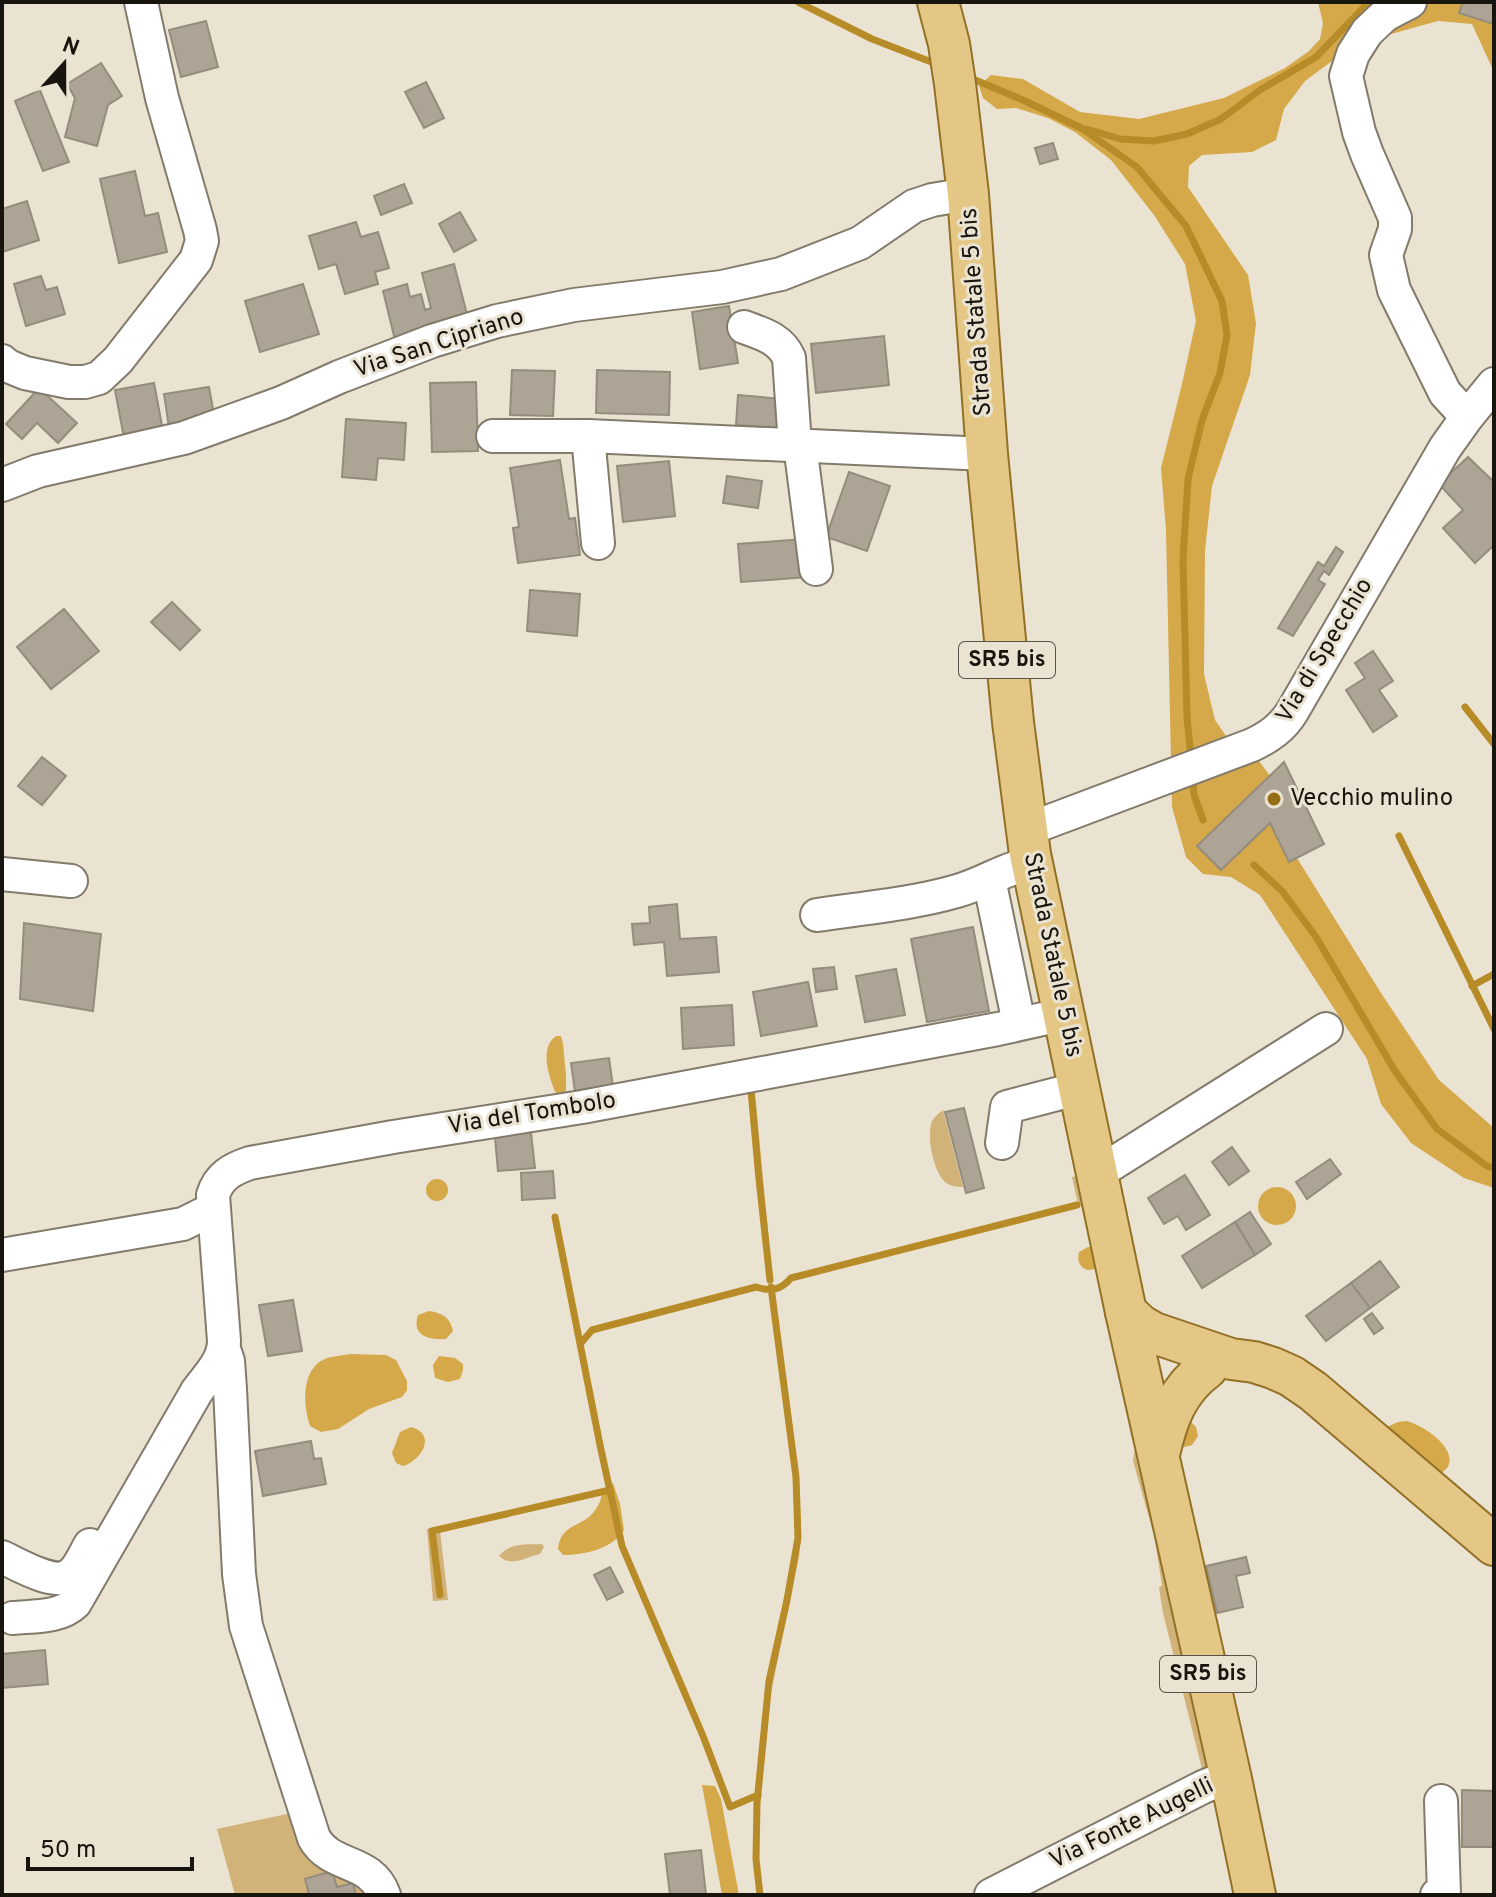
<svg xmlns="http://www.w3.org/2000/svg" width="1496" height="1897" viewBox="0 0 1496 1897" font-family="Overpass,sans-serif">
<rect width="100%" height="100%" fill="#ebe3d2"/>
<!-- green -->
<g fill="#d1b379">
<polygon points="754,1081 772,1275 770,1280 753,1140 748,1082"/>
<path d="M943,1110L963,1187C956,1187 949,1186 944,1181C934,1171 927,1139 931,1125C932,1118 938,1114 943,1110Z"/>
<path d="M1085,1174L1214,1767L1203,1773L1163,1613L1159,1588L1162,1585L1154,1535L1133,1461L1135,1448L1121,1379L1081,1205L792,1279L787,1285L774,1291L799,1479L801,1535L799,1557L771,1693L760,1797L756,1799L765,1691L797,1535L795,1490L770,1292L757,1288L594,1331L589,1337V1330L756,1285C771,1290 778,1288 790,1278L1078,1204L1072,1177Z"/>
<polygon points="603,1491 602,1494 440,1531 448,1600 433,1601 427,1529"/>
<path d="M542,1544L544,1547L540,1554C526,1557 511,1568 499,1556C510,1542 526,1545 542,1544Z"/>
<polygon points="296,1812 323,1844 396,1895 235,1895 217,1829"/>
</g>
<!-- forest -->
<g fill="#d5a849">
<polygon points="1318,2 1494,2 1494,72 1472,24 1438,21 1355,44 1305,81 1284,109 1276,140 1252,152 1202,155 1189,166 1188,187 1248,275 1256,323 1250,375 1212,486 1205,551 1204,674 1215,720 1228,739 1259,761 1270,776 1197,846 1221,870 1270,823 1288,861 1297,858 1381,993 1439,1080 1494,1128 1494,1188 1464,1178 1411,1143 1381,1104 1367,1059 1260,895 1231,877 1203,874 1186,857 1172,807 1166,530 1161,468 1182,384 1196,321 1185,264 1154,215 1111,160 1075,132 1048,118 1016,108 997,109 983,98 979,86 991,75 1023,79 1080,112 1139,119 1224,98 1285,68 1309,51 1320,39 1323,23"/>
<path d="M556,1036H561L563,1044L566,1075V1090L562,1096L555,1092C549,1076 539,1048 556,1036Z"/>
<circle cx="437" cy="1190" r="11"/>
<circle cx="1277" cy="1206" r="19"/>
<path d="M1088,1247L1097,1248L1099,1266C1087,1276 1075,1266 1079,1252Z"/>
<path d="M429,1311C442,1313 450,1317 453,1331L446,1339C429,1340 411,1336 418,1315Z"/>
<path d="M350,1354L386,1355L396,1360L407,1381V1390L402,1397L369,1409L338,1429L321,1432L310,1426C304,1407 301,1378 318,1363C326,1356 340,1356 350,1354Z"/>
<polygon points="439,1356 455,1358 463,1364 463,1370 460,1379 448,1382 435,1378 433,1365"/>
<polygon points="1190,1421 1196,1427 1198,1436 1192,1445 1181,1448 1174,1440"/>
<path d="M1406,1421C1421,1424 1458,1447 1448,1467C1447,1468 1439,1476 1438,1477L1376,1423L1389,1426L1398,1422Z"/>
<path d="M411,1427C437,1434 422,1460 403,1466L396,1463L392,1453L400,1432Z"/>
<path d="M613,1483L620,1504L624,1530C612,1549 585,1555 563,1555L558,1549C561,1522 584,1528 596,1509C605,1496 597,1493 613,1483Z"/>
<polygon points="702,1785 715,1786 721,1799 739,1895 722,1895"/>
</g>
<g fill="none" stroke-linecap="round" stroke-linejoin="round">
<!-- stream -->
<g stroke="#b78b27" stroke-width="7">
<polyline points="798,2 872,39 934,63"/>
<polyline points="968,77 1023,100 1081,128 1137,167 1186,226 1222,301 1227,335 1220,373 1202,420 1188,479 1183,559 1187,718 1191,756"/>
<polyline points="1087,129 1120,139 1154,141 1187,134 1221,119 1260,90 1316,57 1369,2"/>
<polyline points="1465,707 1494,744"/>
<polyline points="1193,778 1194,795 1203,820"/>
<polyline points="1399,836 1494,1029"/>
<polyline points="1254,865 1282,891 1316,937 1395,1071 1437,1129 1487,1166 1494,1168"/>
<polyline points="1472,986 1494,974"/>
<polyline points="751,1091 759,1179 770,1280"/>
<polyline points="555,1217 600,1445 622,1546 703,1736 730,1807 758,1795"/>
<path d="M581,1343L592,1330L756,1287C771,1292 781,1290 791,1278L1077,1205"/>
<polyline points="440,1595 432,1531 610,1490"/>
<polyline points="760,1895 756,1859 757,1803 769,1681 787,1600 798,1538 796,1477 771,1287"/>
</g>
</g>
<!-- building -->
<g fill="#ada495" stroke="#948c7c" stroke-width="2">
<polygon points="1463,2 1494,2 1494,24 1459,13"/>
<polygon points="206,21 218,67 181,77 169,30"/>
<polygon points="101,63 122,96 108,105 97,146 65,137 75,98 67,84"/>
<polygon points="426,82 444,118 424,128 405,92"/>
<polygon points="40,90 69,162 43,171 15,101"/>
<polygon points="1053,143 1058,159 1040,164 1035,148"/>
<polygon points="135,171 145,216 158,213 167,252 119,263 100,179"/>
<polygon points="404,184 412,203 381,215 374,196"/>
<polygon points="27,201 39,240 2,252 2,209"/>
<polygon points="460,212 476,240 454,252 439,224"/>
<polygon points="356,222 361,237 378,232 389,268 375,272 378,284 345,294 336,264 319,269 309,236"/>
<polygon points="454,264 470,326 396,344 383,291 407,284 410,297 421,294 425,310 431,308 422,273"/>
<polygon points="41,276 46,290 57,287 65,314 26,326 14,284"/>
<polygon points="303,284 319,334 260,352 245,301"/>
<polygon points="729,306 738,363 700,369 692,312"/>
<polygon points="884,336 889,385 816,393 811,344"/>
<polygon points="512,370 555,371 553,416 510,415"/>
<polygon points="597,370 670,372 669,415 596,413"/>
<polygon points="476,382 478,451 432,452 430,383"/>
<polygon points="154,383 164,436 125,443 115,390"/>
<polygon points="209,387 215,420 170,434 164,394"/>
<polygon points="39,388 77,423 58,443 37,423 22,439 6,424"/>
<polygon points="738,395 782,399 780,428 736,425"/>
<polygon points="346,419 406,423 404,460 378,458 376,480 342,477"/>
<polygon points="1468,457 1494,482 1494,545 1475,563 1443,528 1463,510 1439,484"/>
<polygon points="560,460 569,519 575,518 580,555 518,563 513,528 519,527 510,468"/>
<polygon points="669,461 675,516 623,522 617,466"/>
<polygon points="849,472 890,486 867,551 826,537"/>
<polygon points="727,476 762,481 758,508 723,503"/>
<polygon points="804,539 807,577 741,582 738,544"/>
<polygon points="1336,547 1343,552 1329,575 1324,571 1318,580 1325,584 1293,636 1278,628 1318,562 1324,566"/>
<polygon points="530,590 580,594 577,636 527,631"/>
<polygon points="172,602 200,630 180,650 151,622"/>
<polygon points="64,609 99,651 51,689 17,647"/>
<polygon points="1373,651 1393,681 1379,690 1397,716 1373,732 1346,690 1365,678 1355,663"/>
<polygon points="42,757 66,776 42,805 18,786"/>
<polygon points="1284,762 1324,844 1289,862 1270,823 1221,870 1197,846"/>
<polygon points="677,904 680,939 716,937 719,972 667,976 664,942 634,945 632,924 650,923 649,907"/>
<polygon points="24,923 101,934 93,1011 20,999"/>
<polygon points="973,927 989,1011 927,1022 911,939"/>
<polygon points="834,967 837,989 816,992 813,969"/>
<polygon points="896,969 905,1015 865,1022 856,976"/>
<polygon points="808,982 817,1026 761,1036 753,992"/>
<polygon points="732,1005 734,1045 683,1049 681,1008"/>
<polygon points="609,1058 614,1094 576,1099 571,1063"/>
<polygon points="964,1108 984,1188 966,1193 945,1112"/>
<polygon points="530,1124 535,1168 498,1171 494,1127"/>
<polygon points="1232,1147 1249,1171 1229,1185 1212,1162"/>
<polygon points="1330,1159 1341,1174 1307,1199 1296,1182"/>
<polygon points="553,1171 555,1198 522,1200 521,1173"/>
<polygon points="1185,1175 1210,1215 1186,1230 1178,1216 1164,1224 1148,1198"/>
<polygon points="1250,1212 1271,1244 1255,1255 1235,1222"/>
<polygon points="1235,1222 1255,1255 1202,1288 1182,1256"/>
<polygon points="1380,1261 1399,1287 1370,1308 1351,1283"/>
<polygon points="1351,1283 1370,1308 1326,1341 1306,1316"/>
<polygon points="293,1300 302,1351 268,1356 259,1305"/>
<polygon points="1372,1313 1383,1328 1374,1334 1364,1319"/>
<polygon points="311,1441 314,1459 321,1458 326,1484 263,1496 255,1451"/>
<polygon points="1246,1557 1250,1573 1236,1576 1243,1607 1217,1613 1206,1566"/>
<polygon points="610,1567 623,1592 607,1600 594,1575"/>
<polygon points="45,1650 48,1684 2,1688 2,1654"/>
<polygon points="1462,1790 1494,1791 1494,1847 1462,1847"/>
<polygon points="701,1850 706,1895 670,1895 665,1854"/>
<polygon points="332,1871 337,1887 353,1883 356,1895 306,1895 309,1894 305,1879"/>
</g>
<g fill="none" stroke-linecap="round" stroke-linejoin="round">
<!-- minor casing -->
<g stroke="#827a6b" stroke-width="36">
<g id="minor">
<polyline points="1410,2 1385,15 1367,32 1353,54 1346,76 1359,132 1367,154 1395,218 1395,229 1386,255 1394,290 1445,393 1467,417"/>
<path d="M744,327C763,334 781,339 789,358L795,445"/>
<polyline points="2,361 8,366 25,373 69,382 85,382 99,378 118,360 196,260 202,241 200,230 162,98 141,2"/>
<polyline points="493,436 588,436 987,454"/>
<polyline points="588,436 598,543"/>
<polyline points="800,445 816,569"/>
<polyline points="2,485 38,471 184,438 281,403 339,377 432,341 497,321 574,305 722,287 781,274 860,243 914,206 932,200 968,194"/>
<path d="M1026,830L1252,745C1269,737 1282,728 1292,712L1445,448L1467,417L1494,384"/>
<polyline points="2,874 71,881"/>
<polyline points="989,879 1016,1009"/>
<path d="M817,915C864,908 912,904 957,891C983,884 1005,868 1032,863"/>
<polyline points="1002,1143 1007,1107 1080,1088"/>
<polyline points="1098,1173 1326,1029"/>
<polyline points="2,1255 183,1224 213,1209"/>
<path d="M224,1349L228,1361L230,1389L239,1574L246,1626L314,1838C331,1869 371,1858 384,1895"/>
<path d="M2,1557C17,1564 53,1585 68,1576C78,1571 84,1555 90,1545"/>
<path d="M13,1618C33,1616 60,1618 75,1603L197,1391C208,1376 224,1361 224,1341L213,1195C219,1176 232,1169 250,1163L393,1137L582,1107L998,1029L1065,1014"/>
<polyline points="991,1895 1203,1787 1220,1780 1231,1779"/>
<polyline points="1437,1895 1444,1894 1441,1801"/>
</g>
</g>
<!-- major casing -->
<g stroke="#927126" stroke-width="44">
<g id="major">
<polyline points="938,2 949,44 955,84 968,194 987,454 1013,722 1030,854 1126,1312 1231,1779 1255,1895"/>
<polyline points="1126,1312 1140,1325 1154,1333 1231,1359 1254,1362 1273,1368 1291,1376 1313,1391 1494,1545"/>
<path d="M1159,1454C1167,1419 1177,1390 1207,1368"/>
</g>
</g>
<!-- minor -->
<use href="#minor" stroke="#fff" stroke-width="32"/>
<!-- major -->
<use href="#major" stroke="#e5c785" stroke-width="40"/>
</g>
<!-- markers -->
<circle fill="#946e17" stroke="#ebe3d2" stroke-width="3" cx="1274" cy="799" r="8"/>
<g text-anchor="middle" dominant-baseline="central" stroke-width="6" stroke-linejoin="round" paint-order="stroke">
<!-- shield labels -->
<g fill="#ebe3d2" stroke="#57534a" stroke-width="2">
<rect x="959" y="642" width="96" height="36" rx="6"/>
<rect x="1160" y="1656" width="96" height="36" rx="6"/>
</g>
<g font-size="22" font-weight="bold" fill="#18150f">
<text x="1007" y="660">SR5 bis</text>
<text x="1208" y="1674">SR5 bis</text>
</g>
<!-- street labels -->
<g font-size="24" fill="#18150f" stroke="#ebe3d2">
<text transform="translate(977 312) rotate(-94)">Strada Statale 5 bis</text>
<text transform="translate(439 344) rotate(-18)">Via San Cipriano</text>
<text transform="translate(1325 651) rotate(-59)">Via di Specchio</text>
<text transform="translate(1052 955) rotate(78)">Strada Statale 5 bis</text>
<text transform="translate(532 1114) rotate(-9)">Via del Tombolo</text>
<text transform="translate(1132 1824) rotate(-26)">Via Fonte Augelli</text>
</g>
<!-- poi labels -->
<g font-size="24" fill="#18150f" stroke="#ebe3d2" text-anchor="start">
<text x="1290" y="799">Vecchio mulino</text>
</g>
</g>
<!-- border -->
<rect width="1496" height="1897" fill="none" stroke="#18150f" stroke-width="8"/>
<!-- north arrow -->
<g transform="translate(64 64) rotate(21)" stroke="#ebe3d2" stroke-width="6" paint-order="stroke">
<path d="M0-6L14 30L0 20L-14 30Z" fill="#18150f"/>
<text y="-12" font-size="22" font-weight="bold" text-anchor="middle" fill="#18150f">N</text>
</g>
<!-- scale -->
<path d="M28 1857v12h164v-12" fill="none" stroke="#18150f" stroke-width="4"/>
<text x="40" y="1857" font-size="24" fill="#18150f" stroke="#ebe3d2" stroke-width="6" paint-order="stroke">50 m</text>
</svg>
